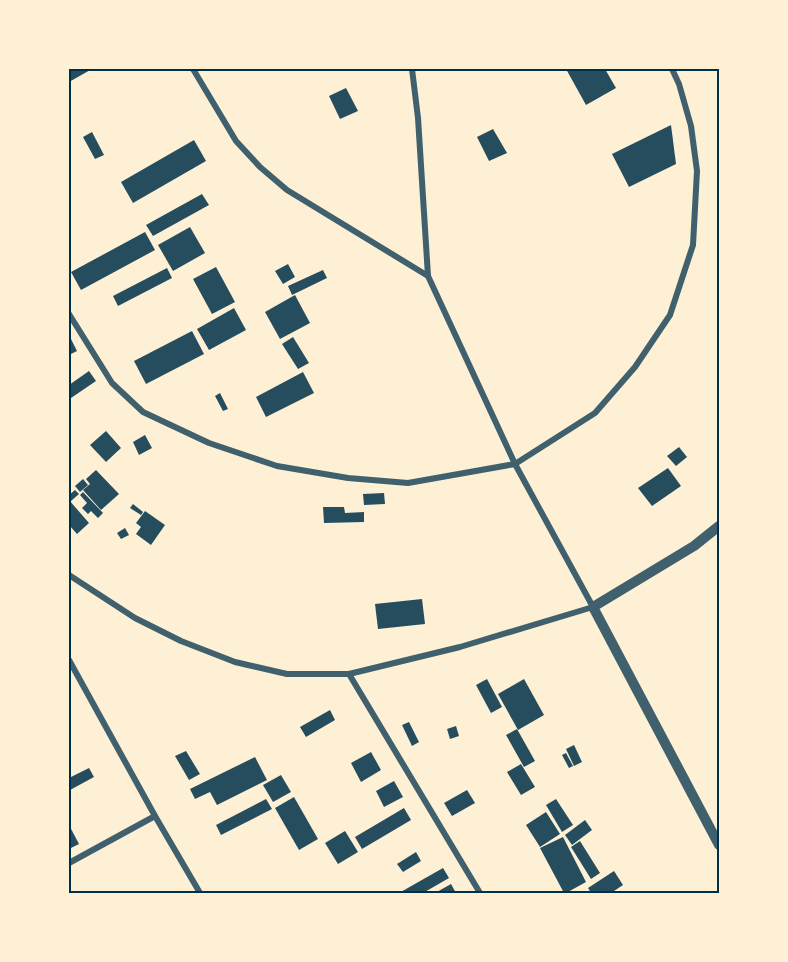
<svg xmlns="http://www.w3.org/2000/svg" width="788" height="962" viewBox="0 0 788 962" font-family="Manrope,sans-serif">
<rect width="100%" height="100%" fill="#fdf0d5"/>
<!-- building -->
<g fill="#264d5e">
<polygon points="69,69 92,69 69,82"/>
<polygon points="566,69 605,69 616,88 586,105"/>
<polygon points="346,88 358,111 340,119 329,96"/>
<polygon points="671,125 676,164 629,187 612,154"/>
<polygon points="493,129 507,153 489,161 477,137"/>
<polygon points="92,132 104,155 95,159 83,137"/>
<polygon points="194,140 206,161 133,203 121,182"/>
<polygon points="202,194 209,205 153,236 146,225"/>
<polygon points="190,227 205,253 173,271 158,245"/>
<polygon points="145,232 155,250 81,290 71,272"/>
<polygon points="288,264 295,277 283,284 275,271"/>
<polygon points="216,267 235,302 212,314 193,279"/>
<polygon points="167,268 172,278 118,306 113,296"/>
<polygon points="323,270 327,278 292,295 288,286"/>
<polygon points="295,295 310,323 280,339 265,312"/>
<polygon points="234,308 246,330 209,350 197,329"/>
<polygon points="192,331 204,354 146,384 134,361"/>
<polygon points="69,335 77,351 69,355"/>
<polygon points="293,337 309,363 298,369 282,344"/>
<polygon points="89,371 96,381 71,398 69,395 69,385"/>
<polygon points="303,372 314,393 266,417 256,397"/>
<polygon points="220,393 228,409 223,411 215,396"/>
<polygon points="106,431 121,448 106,462 90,445"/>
<polygon points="145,435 152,448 139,455 133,442"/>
<polygon points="679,447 687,457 676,466 667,456"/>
<polygon points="668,468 681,486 652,506 638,488"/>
<polygon points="96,470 119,494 101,510 83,490 90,484 86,479"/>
<polygon points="83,479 88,485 80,492 75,486"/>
<polygon points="75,490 79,494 71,501 69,495"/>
<polygon points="83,492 103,513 98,518 91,511 88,514 82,508 87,503 80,495"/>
<polygon points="384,493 385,504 364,505 363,494"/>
<polygon points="69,500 89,523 77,534 69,525"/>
<polygon points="133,504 143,512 141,515 130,508"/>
<polygon points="323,507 344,507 345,513 364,512 364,522 324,523"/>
<polygon points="145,511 165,525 151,545 136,534 141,527 136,523"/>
<polygon points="125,528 129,535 121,539 117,533"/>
<polygon points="422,599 425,624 378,629 375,604"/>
<polygon points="487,679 502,707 491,713 476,685"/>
<polygon points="524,679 544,715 518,730 498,694"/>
<polygon points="330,710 335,720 306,737 300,727"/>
<polygon points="409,722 419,742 412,746 402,725"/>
<polygon points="456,726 459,736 450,739 447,729"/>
<polygon points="517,729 535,761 524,767 506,735"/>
<polygon points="574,745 582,762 574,766 566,749"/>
<polygon points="186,751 200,774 189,780 175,756"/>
<polygon points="371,752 381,770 361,782 351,763"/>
<polygon points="566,753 573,766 569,768 562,755"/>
<polygon points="255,757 267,780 217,805 210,792 195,799 190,789"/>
<polygon points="521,764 535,787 521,795 507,772"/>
<polygon points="89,768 94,777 70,790 69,778"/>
<polygon points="281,775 291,792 273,802 263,785"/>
<polygon points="394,781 403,797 384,807 376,791"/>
<polygon points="467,790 475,803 452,816 444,803"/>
<polygon points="294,797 318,839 299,850 275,808"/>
<polygon points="266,799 272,809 221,835 216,825"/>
<polygon points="556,799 573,825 562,832 546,805"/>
<polygon points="404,808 411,820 362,849 355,837"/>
<polygon points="546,812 560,834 540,847 526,825"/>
<polygon points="585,820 592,830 572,845 565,835"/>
<polygon points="69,825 79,844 69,849"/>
<polygon points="345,831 358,852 338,864 325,843"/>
<polygon points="563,837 586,882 566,893 564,893 540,848"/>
<polygon points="580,841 600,873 591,879 571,847"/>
<polygon points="416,852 421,861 403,872 397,864"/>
<polygon points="443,868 449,878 423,893 399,893"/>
<polygon points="614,871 623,885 611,893 591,893 588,888"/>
<polygon points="451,884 456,893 435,893"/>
</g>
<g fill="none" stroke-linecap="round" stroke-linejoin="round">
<!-- minor -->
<g stroke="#3f606c" stroke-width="6">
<polyline points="193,69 236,141 260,167 287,190 428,276"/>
<polyline points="69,314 112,383 143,412 209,443 277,466 348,478 408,483 515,464 595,413 635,367 670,315 693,245 697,171 691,126 679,84 672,69"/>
<polyline points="69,575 135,618 181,641 235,662 287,674 349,674 460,647 593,607 515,464 428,276 418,118 412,69"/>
<polyline points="69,660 155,816 200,893"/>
<polyline points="349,674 480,893"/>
<polyline points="69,863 155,816"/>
</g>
<!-- tertiary -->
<polyline stroke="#3f606c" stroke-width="10" points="719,526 694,546 593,607 719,845"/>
</g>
<!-- border -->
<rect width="788" height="962" fill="none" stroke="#fdf0d5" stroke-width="141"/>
<rect x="70" y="70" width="648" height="822" fill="none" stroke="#003049" stroke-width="2"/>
</svg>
